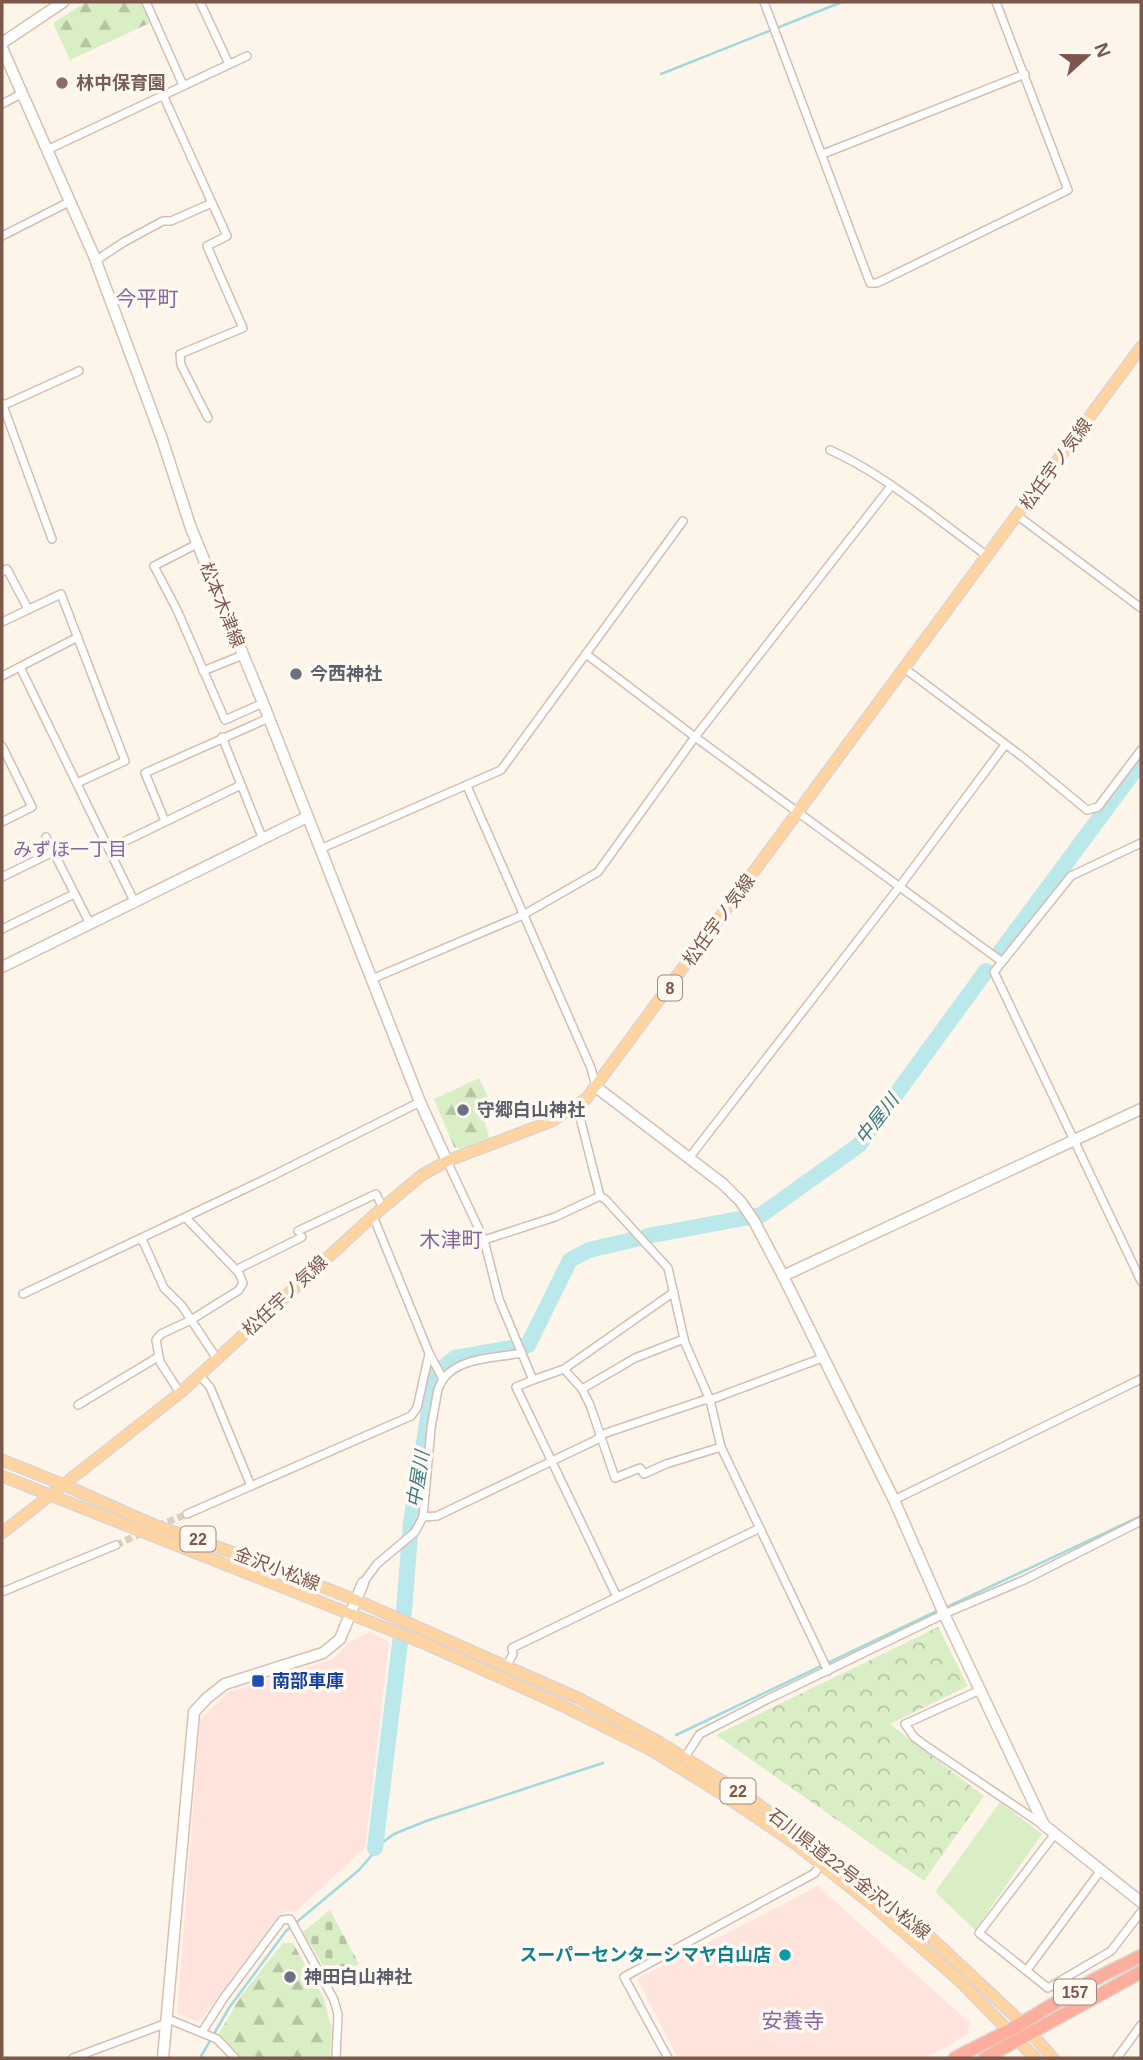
<svg xmlns="http://www.w3.org/2000/svg" width="1143" height="2060" viewBox="0 0 1143 2060" font-family="Arial,'Noto Sans JP',sans-serif">
<defs>
<pattern id="forest-firs" width="22" height="20" patternUnits="userSpaceOnUse" patternTransform="scale(1.75)"><rect width="22" height="20" fill="#daeec6"/><path d="M5 1l3.5 6h-7zM16 11l3.5 6h-7z" fill="#b6c4a3"/></pattern>
<pattern id="cemetery-stones" width="16" height="16" patternUnits="userSpaceOnUse" patternTransform="scale(1.75)"><rect width="16" height="16" fill="#daeec6"/><path d="M2 7V4a2 2 0 0 1 4 0v3zM10 15v-3a2 2 0 0 1 4 0v3z" fill="#b6c4a3"/></pattern>
<pattern id="park-crowns" width="20" height="18" patternUnits="userSpaceOnUse" patternTransform="scale(1.75)"><rect width="20" height="18" fill="#daeec6"/><path d="M2 6a3 3 0 1 1 6 0M12 15a3 3 0 1 1 6 0" fill="none" stroke="#b6c4a3"/></pattern>
</defs>
<rect width="100%" height="100%" fill="#fef5ea"/>
<!-- commercial -->
<g fill="#ffe4dd">
<polygon points="370,1632 389,1642 365,1848 296,1911 280,1913 199,2022 177,2013 200,1719 229,1692 333,1659 349,1642"/>
<polygon points="818,1886 970,2023 967,2035 925,2058 678,2058 637,1979"/>
</g>
<!-- grass -->
<polygon fill="#daeec6" points="1000,1802 1042,1834 975,1930 935,1892"/>
<!-- forest -->
<g fill="url(#forest-firs)">
<polygon points="86,2 142,2 152,22 70,60 53,23"/>
<polygon points="479,1078 497,1116 484,1120 490,1140 464,1150 454,1147 434,1099"/>
<polygon points="283,1943 293,1943 324,1999 332,2030 330,2058 239,2058 237,2052 218,2035 241,1996"/>
</g>
<!-- cemetery -->
<polygon fill="url(#cemetery-stones)" points="330,1910 359,1964 332,1981 303,1932"/>
<!-- park -->
<polygon fill="url(#park-crowns)" points="938,1627 968,1686 890,1724 984,1796 924,1881 716,1735"/>
<g fill="none" stroke-linecap="round" stroke-linejoin="round">
<!-- stream -->
<g stroke="#a0d9de" stroke-width="2.5">
<polyline points="661,74 842,2"/>
<polyline points="945,1608 1141,1516"/>
<polyline points="676,1735 939,1610"/>
<polyline points="200,2058 229,2008 286,1931 359,1870 372,1855 375,1848 394,1834 426,1821 603,1763"/>
</g>
<!-- river -->
<g stroke="#bbe8eb" stroke-width="16">
<polyline points="998,955 1141,762"/>
<polyline points="647,1236 761,1215 859,1145 986,971"/>
<polyline points="375,1848 404,1610 411,1522 435,1374 455,1358 528,1345 570,1260 589,1250 636,1239"/>
</g>
<!-- street-tunnel -->
<g stroke="#decec2" stroke-width="7" stroke-dasharray="7 3.5" stroke-linecap="butt">
<polyline points="158,1526 187,1514"/>
<polyline points="116,1545 144,1532"/>
</g>
<!-- street casing -->
<g stroke="#d5bdb0" stroke-width="10">
<g id="street">
<polyline points="146,2 183,85"/>
<polyline points="200,2 229,64"/>
<polyline points="764,2 870,283 877,283 1068,190 996,2"/>
<polyline points="163,95 227,236 207,246 243,328 180,354 181,365 208,418"/>
<polyline points="2,104 23,93"/>
<polyline points="47,150 247,56"/>
<polyline points="823,154 1025,74"/>
<polyline points="2,236 69,202"/>
<polyline points="95,261 124,242 163,221 171,221 212,203"/>
<polyline points="2,403 52,539"/>
<polyline points="2,406 79,371"/>
<path d="M830,450C886,475 936,519 986,555"/>
<polyline points="1018,516 1141,608"/>
<polyline points="197,544 154,566 177,610 225,720 263,703"/>
<polyline points="2,572 7,569 28,609"/>
<polyline points="2,622 61,594 125,761 77,783"/>
<polyline points="586,654 695,737 1001,961"/>
<polyline points="20,667 134,901"/>
<polyline points="904,668 1024,758 1087,810 1098,807 1141,750"/>
<polyline points="203,671 243,655"/>
<polyline points="2,676 78,637"/>
<polyline points="222,737 262,837"/>
<polyline points="2,746 32,807 2,822"/>
<polyline points="467,786 591,1068 596,1087"/>
<polyline points="165,821 145,773 269,718"/>
<polyline points="46,837 89,922"/>
<polyline points="1141,843 1071,876 994,972 1141,1281"/>
<polyline points="109,849 241,785"/>
<polyline points="320,849 501,770 683,521"/>
<polyline points="2,877 53,852"/>
<polyline points="2,929 74,894"/>
<polyline points="372,979 523,915 598,872 695,737 891,486"/>
<polyline points="577,1106 600,1196 606,1200 668,1268 685,1343 710,1400 721,1447 828,1671"/>
<polyline points="689,1158 900,886 1005,745"/>
<polyline points="447,1161 484,1240 499,1299 533,1380 564,1369 674,1292"/>
<polyline points="298,1231 376,1194 383,1208"/>
<polyline points="142,1239 164,1288 182,1306 217,1359"/>
<polyline points="484,1240 555,1217 600,1196"/>
<polyline points="236,1270 302,1237"/>
<polyline points="23,1294 270,1177 420,1102"/>
<polyline points="564,1369 582,1389 635,1358 684,1339"/>
<polyline points="200,1376 210,1387 251,1486"/>
<path d="M443,1379C460,1357 495,1358 522,1353"/>
<polyline points="533,1380 516,1387 617,1597"/>
<polyline points="582,1389 590,1405 615,1478 640,1468 644,1474 666,1464 721,1447"/>
<polyline points="180,1393 160,1362 156,1340 161,1334 191,1320 239,1290 243,1283 239,1273 186,1218"/>
<polyline points="78,1405 158,1357"/>
<polyline points="894,1500 1141,1379"/>
<polyline points="187,1514 411,1416 417,1408 429,1354"/>
<polyline points="423,1517 437,1516 596,1440 603,1434 704,1400 710,1400 822,1358"/>
<polyline points="363,1583 377,1564 415,1532 423,1517 431,1428 438,1389 443,1379 429,1353 373,1216"/>
<polyline points="2,1592 116,1545"/>
<polyline points="506,1667 513,1654 512,1648 760,1528"/>
<polyline points="980,1690 905,1724 914,1737 929,1748 1043,1825"/>
<polyline points="685,1757 700,1734 766,1700 944,1614 1024,1580 1141,1521"/>
<polyline points="1054,1835 979,1933 1048,1988 1111,1951 1141,1912"/>
<polyline points="1027,1970 1101,1870"/>
<polyline points="168,2019 217,2039 235,2058"/>
<polyline points="202,2032 223,1999 282,1920 290,1919 334,2000 338,2014 336,2058"/>
<polyline points="73,2058 167,2023"/>
<polyline points="668,2058 624,1977 815,1873 820,1864"/>
<polyline points="1117,2058 1141,2025"/>
</g>
</g>
<!-- secondary casing -->
<g stroke="#dabfaf" stroke-width="13">
<g id="secondary">
<polyline points="2,43 63,2"/>
<polyline points="2,48 94,256 162,439 191,528 263,703 420,1102 447,1161"/>
<polyline points="2,967 307,817"/>
<polyline points="596,1087 723,1184 741,1202 754,1221 783,1276 894,1500 944,1614 1044,1825 1141,1902"/>
<polyline points="783,1276 1141,1109"/>
<polyline points="163,2058 194,1712 207,1698 225,1684 323,1653 340,1639 363,1583"/>
</g>
</g>
<!-- primary casing -->
<g stroke="#ddd3d0" stroke-width="13">
<g id="primary">
<polyline points="2,1460 62,1484 154,1525 246,1557 356,1600 580,1699 659,1742 745,1795 832,1857 927,1934 1022,2023 1053,2058"/>
<polyline points="2,1476 426,1644 559,1704 651,1750 722,1794 793,1842 875,1907 960,1981 1035,2058"/>
<polyline points="2,1533 180,1393 373,1216 422,1175 447,1161 552,1121 586,1099 1141,347"/>
</g>
</g>
<!-- highway casing -->
<g stroke="#ddd3d0" stroke-width="15">
<g id="highway">
<polyline points="955,2058 1010,2030 1097,1978 1141,1956"/>
<polyline points="985,2058 1141,1972"/>
</g>
</g>
<!-- street -->
<use href="#street" stroke="#fff" stroke-width="7"/>
<!-- secondary -->
<use href="#secondary" stroke="#fff" stroke-width="10"/>
<!-- primary -->
<use href="#primary" stroke="#ffd4a0" stroke-width="10"/>
<!-- highway -->
<use href="#highway" stroke="#fdad9c" stroke-width="12"/>
</g>
<!-- markers -->
<circle fill="#8d6e63" stroke="#fff9f2" stroke-width="2.5" cx="62" cy="83" r="7"/>
<g fill="#6b7280" stroke="#fff9f2" stroke-width="2.5">
<circle cx="296" cy="674" r="7"/>
<circle cx="463" cy="1110" r="7"/>
<circle cx="290" cy="1977" r="7"/>
</g>
<rect fill="#1a4fb4" stroke="#fff9f2" stroke-width="2.5" x="251" y="1674" width="14" height="14" rx="3.5"/>
<circle fill="#0f9aa8" stroke="#fff9f2" stroke-width="2.5" cx="785" cy="1955" r="7"/>
<g text-anchor="middle" dominant-baseline="central" stroke-width="7" stroke-linejoin="round" paint-order="stroke">
<!-- shield labels -->
<g fill="#fff9f2" stroke="#a4887c" stroke-width="2">
<rect x="658" y="975.5" width="24" height="25" rx="5"/>
<rect x="180.5" y="1526.5" width="35" height="25" rx="5"/>
<rect x="720.5" y="1778.5" width="35" height="25" rx="5"/>
<rect x="1054" y="1979.5" width="42" height="25" rx="5"/>
</g>
<g font-size="16" font-weight="bold" fill="#7d5749">
<text x="670" y="988">8</text>
<text x="198" y="1539">22</text>
<text x="738" y="1791">22</text>
<text x="1075" y="1992">157</text>
</g>
<!-- education labels -->
<g font-size="18" font-weight="bold" fill="#785e54" stroke="#fff9f2" text-anchor="start">
<text x="76" y="83">林中保育園</text>
</g>
<!-- street labels -->
<g font-size="18" fill="#7d5749" stroke="#fff9f2">
<text transform="translate(1056 464) rotate(-54)">松任宇ノ気線</text>
<text transform="translate(222 605) rotate(68)">松本木津線</text>
<text transform="translate(719 920) rotate(-54)">松任宇ノ気線</text>
<text transform="translate(285 1296) rotate(-43)">松任宇ノ気線</text>
<text transform="translate(277 1569) rotate(21)">金沢小松線</text>
<text transform="translate(849 1874) rotate(38)">石川県道22号金沢小松線</text>
</g>
<!-- worship labels -->
<g font-size="18" font-weight="bold" fill="#5b616d" stroke="#fff9f2" text-anchor="start">
<text x="310" y="674">今西神社</text>
<text x="477" y="1110">守郷白山神社</text>
<text x="304" y="1977">神田白山神社</text>
</g>
<!-- transit labels -->
<g font-size="18" font-weight="bold" fill="#164399" stroke="#fff9f2" text-anchor="start">
<text x="272" y="1681">南部車庫</text>
</g>
<!-- culture labels -->
<g font-size="18" font-weight="bold" fill="#0d838f" stroke="#fff9f2" text-anchor="end">
<text x="771" y="1955">スーパーセンターシマヤ白山店</text>
</g>
<!-- neighbourhood labels -->
<g font-size="19" fill="#87669f" stroke="#fff9f2">
<text x="70" y="849">みずほ一丁目</text>
</g>
<!-- water labels -->
<g font-size="19" font-style="italic" fill="#3b7d83" stroke="#fff9f2">
<text transform="translate(877 1119) rotate(-52)">中屋川</text>
<text transform="translate(418 1479) rotate(-81)">中屋川</text>
</g>
<!-- quarter labels -->
<g font-size="21" fill="#87669f" stroke="#fff9f2">
<text x="147" y="298">今平町</text>
<text x="451" y="1239">木津町</text>
<text x="793" y="2020">安養寺</text>
</g>
</g>
<!-- border -->
<rect width="1143" height="2060" fill="none" stroke="#7d5749" stroke-width="7"/>
<!-- north arrow -->
<g transform="translate(1087 56) rotate(69)" stroke="#fff9f2" stroke-width="5" paint-order="stroke">
<path d="M0-5L12 26L0 18L-12 26Z" fill="#7d5749"/>
<text y="-10" font-size="19" font-weight="bold" text-anchor="middle" fill="#7d5749">N</text>
</g>
</svg>
